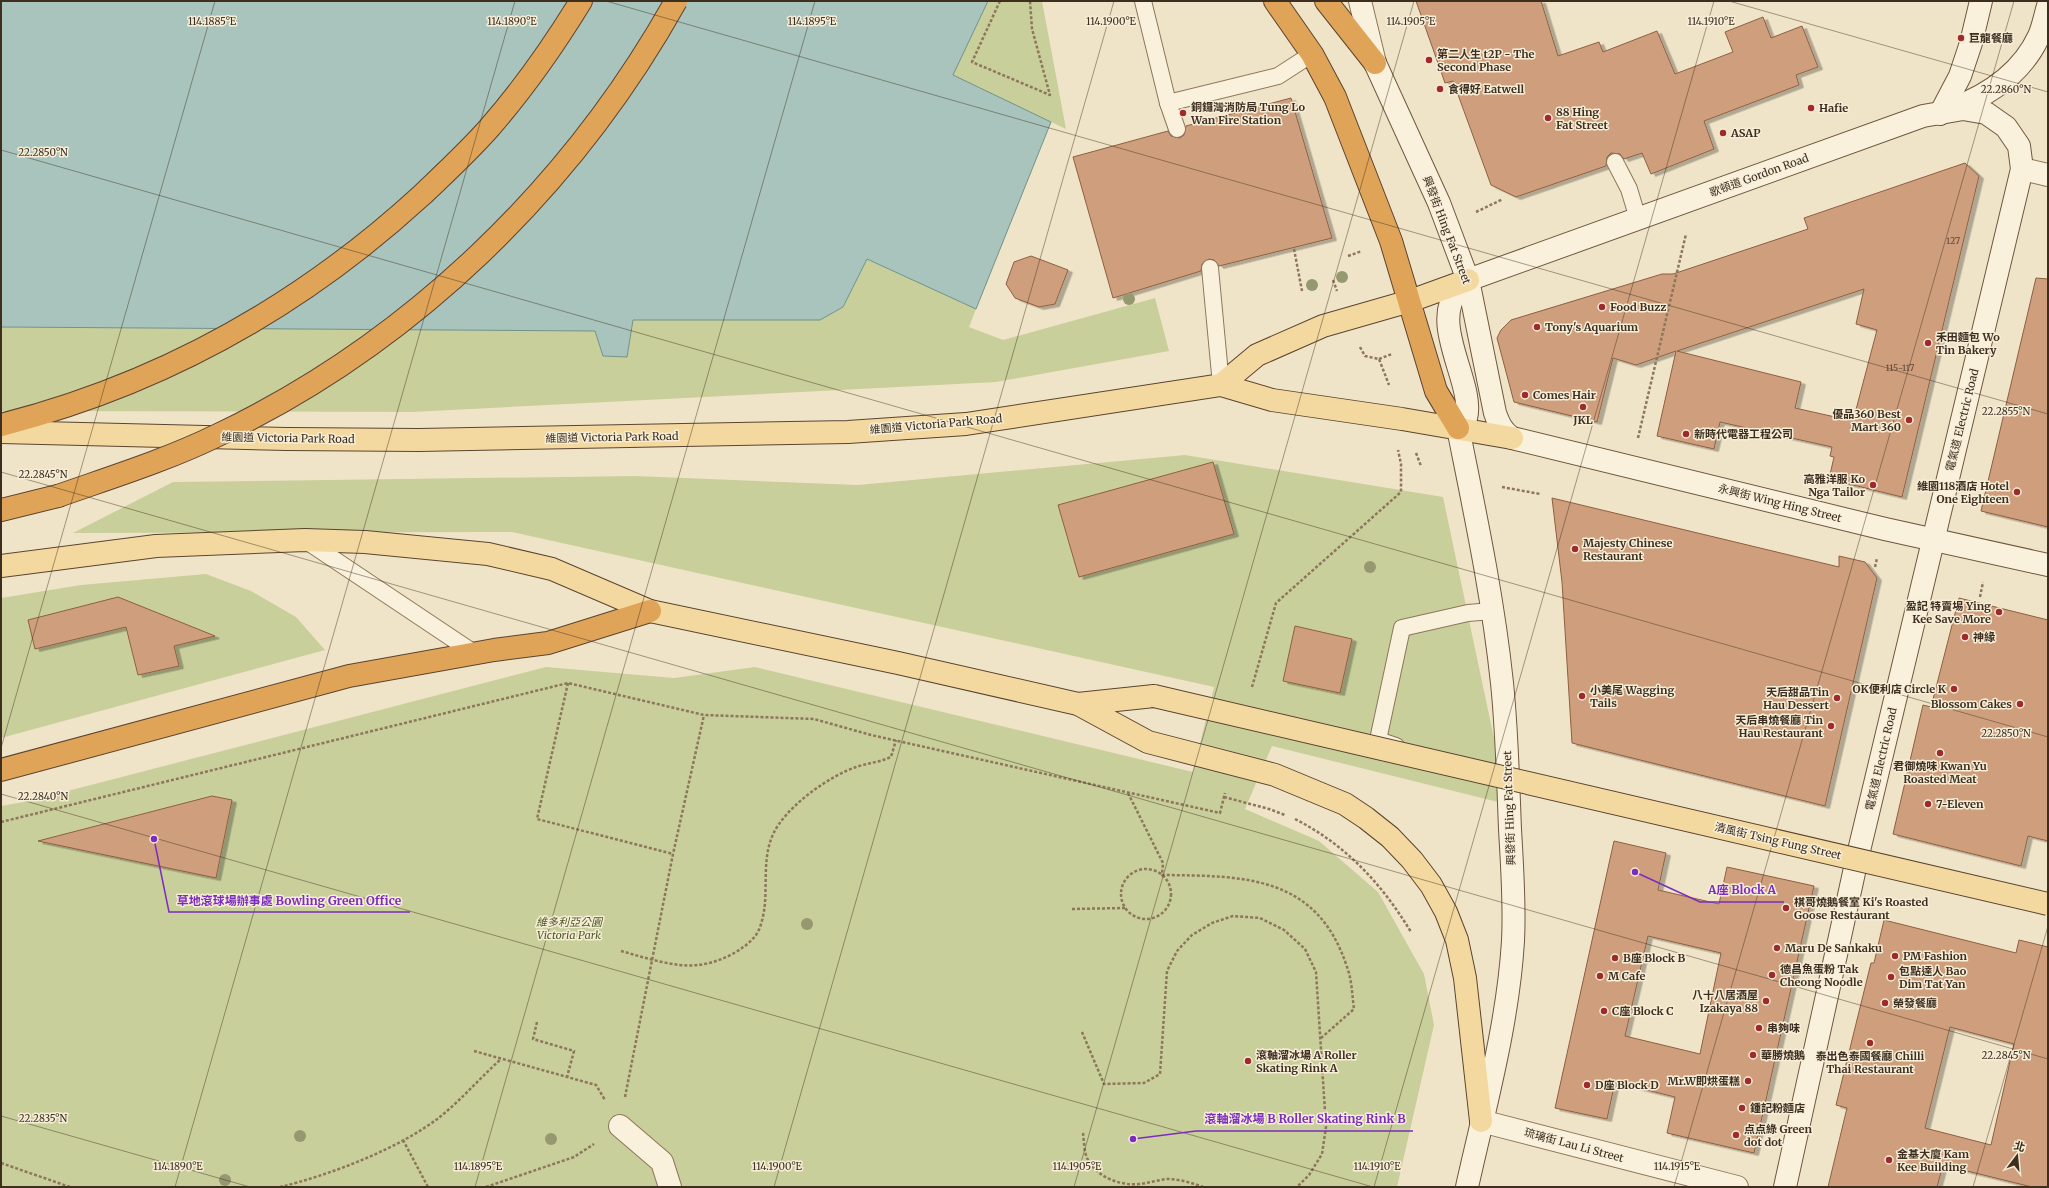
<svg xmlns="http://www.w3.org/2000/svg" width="2049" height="1188" viewBox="0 0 2049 1188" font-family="Merriweather,'Noto Sans TC',serif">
<defs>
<filter id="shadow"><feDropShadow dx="4.5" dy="2.5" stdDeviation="0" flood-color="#0004"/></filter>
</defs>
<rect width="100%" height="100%" fill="#f0e4c8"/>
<!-- green -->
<g fill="#c9cf9b">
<polygon points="988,1 1042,1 1066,129 952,75"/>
<polygon points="867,259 976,309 969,327 1003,340 1155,298 1169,351 996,382 413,412 1,411 1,327 595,331 603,356 627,357 633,320 820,320 843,307"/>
<polygon points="1185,455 1443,497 1499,762 1498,802 1272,746 1245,809 1319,841 1378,892 1424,974 1434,1025 1397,1187 1,1187 1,806 29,801 546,667 674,678 755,667 1193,772 1214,687 512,532 73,533 173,482 635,476 858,485"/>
<polygon points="206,574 251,591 296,617 325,650 1,738 1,598 81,585"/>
</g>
<!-- water -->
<polygon fill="#a9c4bc" stroke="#6f938a" points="1,1 988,1 953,75 1051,122 976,309 867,259 843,307 820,320 633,320 627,357 603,356 595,331 1,327"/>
<!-- building -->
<g fill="#cf9f7d" stroke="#8d5f41" fill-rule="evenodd" filter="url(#shadow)">
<polygon points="1416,1 1541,1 1558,56 1599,42 1603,52 1657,31 1675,74 1733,52 1725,32 1763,17 1771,38 1802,26 1818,67 1796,75 1799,85 1704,121 1714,149 1651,174 1642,153 1624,159 1620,154 1611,153 1607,157 1606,166 1516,197 1491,185 1453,81 1445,83"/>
<polygon points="1291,98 1332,238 1219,266 1214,260 1209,259 1202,264 1201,271 1113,298 1073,157 1168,131 1171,136 1180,138 1184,135 1186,126"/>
<path d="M1965,163L1979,176L1902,497L1829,479L1834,457L1830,456L1832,447L1720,422L1714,449L1657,436L1676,351L1636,365L1613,358L1597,422L1514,402L1497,338L1501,330L1511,320L1662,274H1673L1808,229L1804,218ZM1864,289L1856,324L1877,330L1853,421L1795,408L1801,382L1677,351Z"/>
<polygon points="1031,256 1068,270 1055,304 1039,307 1015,298 1006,284 1014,262"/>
<polygon points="2036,278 2048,279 2048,527 1981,511"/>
<polygon points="1213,462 1234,534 1079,577 1058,505"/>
<polygon points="1552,498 1839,567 1839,556 1865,562 1877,578 1825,806 1572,743 1562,582"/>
<polygon points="118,597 215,636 174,646 179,666 138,675 126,627 35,649 28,620"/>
<polygon points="1959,598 2048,620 2048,841 2028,836 2021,866 1893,834 1923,705 1931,707"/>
<polygon points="1295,626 1352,639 1340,693 1283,681"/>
<polygon points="212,796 232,800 216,878 38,841"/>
<path d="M1614,841L1666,853L1658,890L1719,904L1727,867L1814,886L1754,1153L1667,1133L1675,1097L1615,1082L1607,1119L1555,1108ZM1648,936L1721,953L1700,1054L1625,1036Z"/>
<path d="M1884,920L2016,953L2019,940L2048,947V1187H2032L1943,1165L1937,1187H1828L1847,1108L1836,1105L1871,963H1874ZM1950,1027L2014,1044L1991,1145L1925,1128Z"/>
</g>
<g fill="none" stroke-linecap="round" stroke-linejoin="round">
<!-- lane casing -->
<g stroke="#8d765c" stroke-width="18">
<g id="lane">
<polyline points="1143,1 1168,103 1177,129"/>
<polyline points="1168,103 1278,76 1312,54"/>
<polyline points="1615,162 1629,189 1638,219"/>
<polyline points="1210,268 1221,385"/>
<polyline points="305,540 474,653"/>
<polyline points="1396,746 1378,740 1402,628 1468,613 1492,611"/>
</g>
</g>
<!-- street casing -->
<g stroke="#8d765c" stroke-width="24">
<g id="street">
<polyline points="1360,1 1375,63"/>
<polyline points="2022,169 2048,175"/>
<polyline points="1481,1121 1737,1187"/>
<polyline points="620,1126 662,1162 670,1187"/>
</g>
</g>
<!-- secondary casing -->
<g stroke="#6f573f" stroke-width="24">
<g id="secondary">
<path d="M1375,63L1439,203L1468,280L1495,413C1499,424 1502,431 1512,438L1885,529L2048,565"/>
<path d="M1952,109C1989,95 2022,73 2039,36C2043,27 2045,16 2048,6"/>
<polyline points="1940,114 1960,76 1971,43 1981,1"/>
<path d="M1467,1187C1485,1106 1508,1024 1513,941C1515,904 1512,866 1510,829C1508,780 1507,731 1502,683C1493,597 1475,513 1458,428C1461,425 1465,422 1466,418C1475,384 1430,326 1457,291C1460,287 1464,284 1468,280L1923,116L1963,109L1986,113L2006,127L2019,146L2022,169L1857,859L1785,1187"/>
</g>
</g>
<!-- primary casing -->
<g stroke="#5b4430" stroke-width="24">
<g id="primary">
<polyline points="1221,385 1257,355 1323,326 1410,301 1468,280"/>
<polyline points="1,432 287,439 419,440 848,432 966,424 1221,385 1272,400 1402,419 1512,438"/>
<polyline points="1,566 156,546 305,540 365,542 488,554 552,569 650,611 898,663 1078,704 1148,742 1275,775 1345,804 1366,818 1390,837 1412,860 1431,885 1446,912 1457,940 1465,978 1481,1121"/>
<polyline points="1078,704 1154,696"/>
</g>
</g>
<!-- highway casing -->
<g stroke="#5b4430" stroke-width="24">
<g id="highway">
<polyline points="1275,1 1312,54 1335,97 1391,241 1436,391 1458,428"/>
<polyline points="1326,1 1375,63"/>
<path d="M1,425C162,384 300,307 422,195C445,173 469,151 490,127C524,88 554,45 581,1"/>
<polyline points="1,510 58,496"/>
<polyline points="1,770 349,676 494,650 548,643 650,611"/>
</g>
</g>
<!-- path -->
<g stroke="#8d765c" stroke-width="2.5" stroke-dasharray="3 2" stroke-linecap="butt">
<polyline points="1000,1 972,62 1050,95 1032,29 1030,1"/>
<polyline points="1476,212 1503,199"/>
<polyline points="1294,249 1302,291"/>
<polyline points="1348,256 1362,251"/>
<polyline points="1333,280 1337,291"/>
<polyline points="1360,347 1365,356 1379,359 1389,385"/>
<polyline points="1379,359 1392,354"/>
<polyline points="1638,438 1686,234"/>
<polyline points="1416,453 1421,466"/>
<polyline points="1502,487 1540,494"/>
<polyline points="1875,567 1877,558"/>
<polyline points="1980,597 1983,582"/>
<polyline points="568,683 537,819 673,854"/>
<polyline points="1252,687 1276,603 1401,492 1401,464 1398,450"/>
<path d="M1128,793L1163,863L1162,875C1245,876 1317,875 1347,967C1352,980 1352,995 1354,1009L1320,1039"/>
<polyline points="1224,797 1269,809 1285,815"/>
<path d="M1295,819C1346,845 1382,884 1411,932"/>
<polyline points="1,822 568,683 704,715 814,719 871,735 1220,813 1225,793"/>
<circle cx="1146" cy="894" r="25"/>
<polyline points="1072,909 1125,908"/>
<path d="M621,951C643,957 675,968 698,965C718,963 744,951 756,935C762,926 764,913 765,903C767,875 762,848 779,824C795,801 830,776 856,767C868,763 880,762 891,757L896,740"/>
<polyline points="537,1022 533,1039 574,1051 567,1077"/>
<polyline points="1082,1032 1104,1084 1144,1083 1160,1074 1167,971 1177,951 1192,935 1212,923 1233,916 1260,918 1284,930 1305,949 1316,972 1326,1127 1322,1154 1309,1175 1297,1187"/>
<polyline points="474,1051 596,1085 605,1100"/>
<polyline points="625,1097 673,854 704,715"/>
<path d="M1083,1133C1084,1141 1084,1151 1087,1158C1096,1177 1120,1186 1139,1184C1149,1183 1158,1180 1167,1179C1180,1179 1192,1183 1203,1187"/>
<polyline points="403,1140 428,1187"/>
<polyline points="1,1163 70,1187"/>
<path d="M280,1187C330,1175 401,1148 441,1116C462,1099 481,1077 501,1059"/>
<polyline points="486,1187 574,1157 594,1144"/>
</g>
<!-- lane -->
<use href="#lane" stroke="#faf1dc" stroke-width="16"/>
<!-- street -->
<use href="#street" stroke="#faf1dc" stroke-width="22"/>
<!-- secondary -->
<use href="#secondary" stroke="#faf1dc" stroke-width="22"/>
<!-- primary -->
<use href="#primary" stroke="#f3d9a0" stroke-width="22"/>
<!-- highway -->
<use href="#highway" stroke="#e0a458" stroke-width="22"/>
<!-- primary-bridge casing -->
<g stroke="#5b4430" stroke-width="24" stroke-linecap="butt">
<polyline id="primary-bridge" points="1154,696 2048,904"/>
</g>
<!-- highway-bridge casing -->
<g stroke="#5b4430" stroke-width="24" stroke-linecap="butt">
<path id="highway-bridge" d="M58,496C112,477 167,460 218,435C411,343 572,187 676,1"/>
</g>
<!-- primary-bridge -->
<use href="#primary-bridge" stroke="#f3d9a0" stroke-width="22"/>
<!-- highway-bridge -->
<use href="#highway-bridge" stroke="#e0a458" stroke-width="22"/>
</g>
<!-- trees -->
<g fill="#96986f">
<circle cx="1342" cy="277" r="6"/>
<circle cx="1312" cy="285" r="6"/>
<circle cx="1129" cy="299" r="6"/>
<circle cx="1370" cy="567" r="6"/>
<circle cx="807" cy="924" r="6"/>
<circle cx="300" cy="1136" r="6"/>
<circle cx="551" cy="1139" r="6"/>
<circle cx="225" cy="1180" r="6"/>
</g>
<!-- ticks -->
<path fill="none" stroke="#3d2e20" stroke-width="1" stroke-opacity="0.45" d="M606,1L2048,414M1729,1L2048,92M1,150L2048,737M1,472L2048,1059M1,748L215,1M1,794L1373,1187M1,1116L250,1187M175,1187L515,1M475,1187L815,1M774,1187L1114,1M1074,1187L1414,1M1374,1187L1714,1M1674,1187L2014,1M1973,1187L2048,926"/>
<!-- markers -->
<g fill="#9e2a2b" stroke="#f7eed8" stroke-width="1.5">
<circle cx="1961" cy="38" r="4"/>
<circle cx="1429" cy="60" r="4"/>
<circle cx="1440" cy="89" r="4"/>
<circle cx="1811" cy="108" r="4"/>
<circle cx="1183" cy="113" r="4"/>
<circle cx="1548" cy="118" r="4"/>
<circle cx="1723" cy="133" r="4"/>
<circle cx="1602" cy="307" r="4"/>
<circle cx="1537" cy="327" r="4"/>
<circle cx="1928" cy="343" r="4"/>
<circle cx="1525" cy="395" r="4"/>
<circle cx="1583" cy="407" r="4"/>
<circle cx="1909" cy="420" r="4"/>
<circle cx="1686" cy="434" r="4"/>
<circle cx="1873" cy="485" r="4"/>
<circle cx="2017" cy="492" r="4"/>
<circle cx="1575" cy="549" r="4"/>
<circle cx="1999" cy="612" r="4"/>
<circle cx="1965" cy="637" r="4"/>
<circle cx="1954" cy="689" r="4"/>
<circle cx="1582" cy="696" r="4"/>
<circle cx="1837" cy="698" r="4"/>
<circle cx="2020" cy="704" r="4"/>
<circle cx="1831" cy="726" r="4"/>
<circle cx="1940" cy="753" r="4"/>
<circle cx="1928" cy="804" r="4"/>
<circle cx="1786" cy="908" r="4"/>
<circle cx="1777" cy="948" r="4"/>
<circle cx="1895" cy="956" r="4"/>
<circle cx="1615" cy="958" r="4"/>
<circle cx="1772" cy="975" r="4"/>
<circle cx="1600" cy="976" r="4"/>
<circle cx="1891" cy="977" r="4"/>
<circle cx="1766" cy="1001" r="4"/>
<circle cx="1885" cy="1003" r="4"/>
<circle cx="1604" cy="1011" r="4"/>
<circle cx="1759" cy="1028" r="4"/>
<circle cx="1870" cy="1043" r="4"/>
<circle cx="1753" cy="1055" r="4"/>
<circle cx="1248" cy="1061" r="4"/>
<circle cx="1748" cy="1081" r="4"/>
<circle cx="1587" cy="1085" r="4"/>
<circle cx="1742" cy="1108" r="4"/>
<circle cx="1736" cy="1135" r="4"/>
<circle cx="1889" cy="1160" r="4"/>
</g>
<g text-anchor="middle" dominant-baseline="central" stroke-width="3" stroke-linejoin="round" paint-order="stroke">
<!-- number labels -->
<g font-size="9" fill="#624a37">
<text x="1953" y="240">127</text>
<text x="1900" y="367">115-117</text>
</g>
<!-- poi labels -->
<g font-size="11" font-weight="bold" fill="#3d2e20" stroke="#f7eed8" text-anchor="start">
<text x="1969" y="38">巨龍餐廳</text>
<text x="1437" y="54">第二人生 t2P - The<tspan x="1437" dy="13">Second Phase</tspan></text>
<text x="1448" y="89">食得好 Eatwell</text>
<text x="1191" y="107">銅鑼灣消防局 Tung Lo<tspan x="1191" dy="13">Wan Fire Station</tspan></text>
<text x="1819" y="108">Hafie</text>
<text x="1556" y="112">88 Hing<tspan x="1556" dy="13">Fat Street</tspan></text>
<text x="1731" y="133">ASAP</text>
<text x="1610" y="307">Food Buzz</text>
<text x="1545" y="327">Tony's Aquarium</text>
<text x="1936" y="337">禾田麵包 Wo<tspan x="1936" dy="13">Tin Bakery</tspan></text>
<text x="1533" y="395">Comes Hair</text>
<text x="1901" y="414" text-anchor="end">優品360 Best<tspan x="1901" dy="13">Mart 360</tspan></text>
<text x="1583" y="420" text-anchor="middle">JKL</text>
<text x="1694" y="434">新時代電器工程公司</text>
<text x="1865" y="479" text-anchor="end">高雅洋服 Ko<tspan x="1865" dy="13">Nga Tailor</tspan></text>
<text x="2009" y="486" text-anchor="end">維園118酒店 Hotel<tspan x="2009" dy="13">One Eighteen</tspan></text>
<text x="1583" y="543">Majesty Chinese<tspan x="1583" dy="13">Restaurant</tspan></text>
<text x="1991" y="606" text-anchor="end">盈記 特賣埸 Ying<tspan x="1991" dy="13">Kee Save More</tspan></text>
<text x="1973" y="637">神緣</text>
<text x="1946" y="689" text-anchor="end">OK便利店 Circle K</text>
<text x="1590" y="690">小美尾 Wagging<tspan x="1590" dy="13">Tails</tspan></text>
<text x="1829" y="692" text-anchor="end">天后甜品Tin<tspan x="1829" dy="13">Hau Dessert</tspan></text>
<text x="2012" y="704" text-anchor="end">Blossom Cakes</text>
<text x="1823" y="720" text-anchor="end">天后串燒餐廳 Tin<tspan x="1823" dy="13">Hau Restaurant</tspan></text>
<text x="1940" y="766" text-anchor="middle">君御燒味 Kwan Yu<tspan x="1940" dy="13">Roasted Meat</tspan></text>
<text x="1936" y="804">7-Eleven</text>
<text x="1794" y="902">棋哥燒鵝餐室 Ki's Roasted<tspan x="1794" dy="13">Goose Restaurant</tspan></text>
<text x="1785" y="948">Maru De Sankaku</text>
<text x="1903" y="956">PM Fashion</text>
<text x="1623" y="958">B座 Block B</text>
<text x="1780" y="969">德昌魚蛋粉 Tak<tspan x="1780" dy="13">Cheong Noodle</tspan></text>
<text x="1899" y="971">包點達人 Bao<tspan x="1899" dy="13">Dim Tat Yan</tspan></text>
<text x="1608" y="976">M Cafe</text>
<text x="1758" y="995" text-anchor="end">八十八居酒屋<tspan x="1758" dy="13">Izakaya 88</tspan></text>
<text x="1893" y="1003">榮發餐廳</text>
<text x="1612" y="1011">C座 Block C</text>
<text x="1767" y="1028">串夠味</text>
<text x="1256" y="1055">滾軸溜冰場 A Roller<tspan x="1256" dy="13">Skating Rink A</tspan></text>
<text x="1761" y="1055">華勝燒鵝</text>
<text x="1870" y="1056" text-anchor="middle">泰出色泰國餐廳 Chilli<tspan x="1870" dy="13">Thai Restaurant</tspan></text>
<text x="1740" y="1081" text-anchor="end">Mr.W即烘蛋糕</text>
<text x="1595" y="1085">D座 Block D</text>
<text x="1750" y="1108">鍾記粉麵店</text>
<text x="1744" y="1129">点点綠 Green<tspan x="1744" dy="13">dot dot</tspan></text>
<text x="1897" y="1154">金基大廈 Kam<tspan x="1897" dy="13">Kee Building</tspan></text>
</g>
<!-- street labels -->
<g font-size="11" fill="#3d2e20" stroke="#f7eed8">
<text transform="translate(1759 175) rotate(-20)">歌頓道 Gordon Road</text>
<text transform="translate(1447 230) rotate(69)">興發街 Hing Fat Street</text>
<text transform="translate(1962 420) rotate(-76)">電氣道 Electric Road</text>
<text transform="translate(936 424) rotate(-5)">維園道 Victoria Park Road</text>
<text transform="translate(612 437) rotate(-1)">維園道 Victoria Park Road</text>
<text transform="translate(288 438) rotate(1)">維園道 Victoria Park Road</text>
<text transform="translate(1780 503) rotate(14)">永興街 Wing Hing Street</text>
<text transform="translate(1881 759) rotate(-77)">電氣道 Electric Road</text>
<text transform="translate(1509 808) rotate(-92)">興發街 Hing Fat Street</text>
<text transform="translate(1778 841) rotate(13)">清風街 Tsing Fung Street</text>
<text transform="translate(1574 1145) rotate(15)">琉璃街 Lau Li Street</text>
</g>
<!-- park labels -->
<g font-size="11" font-style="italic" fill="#4d5a26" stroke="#f7eed8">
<text x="569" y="922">維多利亞公園<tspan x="569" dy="13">Victoria Park</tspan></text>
</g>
</g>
<g font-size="10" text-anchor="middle" fill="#3d2e20" stroke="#f7eed8" stroke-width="3" stroke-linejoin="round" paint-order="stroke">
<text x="212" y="25">114.1885°E</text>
<text x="512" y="25">114.1890°E</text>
<text x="812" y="25">114.1895°E</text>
<text x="1111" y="25">114.1900°E</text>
<text x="1411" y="25">114.1905°E</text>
<text x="1711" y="25">114.1910°E</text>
<text x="2006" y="93">22.2860°N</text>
<text x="43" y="156">22.2850°N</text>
<text x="2006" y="415">22.2855°N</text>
<text x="43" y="478">22.2845°N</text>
<text x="2006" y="737">22.2850°N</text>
<text x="43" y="800">22.2840°N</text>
<text x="2006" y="1059">22.2845°N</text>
<text x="43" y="1122">22.2835°N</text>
<text x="178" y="1170">114.1890°E</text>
<text x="478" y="1170">114.1895°E</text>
<text x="777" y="1170">114.1900°E</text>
<text x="1077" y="1170">114.1905°E</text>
<text x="1377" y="1170">114.1910°E</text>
<text x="1677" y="1170">114.1915°E</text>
</g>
<!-- callouts -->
<path fill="none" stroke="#7b2cbf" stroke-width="1.5" d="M1635 872L1700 902H1784M154 839L169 912H410M1133 1139L1196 1131H1413"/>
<g fill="#7b2cbf" stroke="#f7eed8" stroke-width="1.5">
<circle cx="1635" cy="872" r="4"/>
<circle cx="154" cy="839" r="4"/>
<circle cx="1133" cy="1139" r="4"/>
</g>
<g font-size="12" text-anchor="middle" font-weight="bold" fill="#7b2cbf" stroke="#f7eed8" stroke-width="3" stroke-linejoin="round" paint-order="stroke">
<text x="1742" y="894">A座 Block A</text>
<text x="289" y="905">草地滾球場辦事處 Bowling Green Office</text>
<text x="1305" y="1123">滾軸溜冰場 B Roller Skating Rink B</text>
</g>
<!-- border -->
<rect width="2049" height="1188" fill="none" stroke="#3d2e20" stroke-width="4"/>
<!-- north arrow -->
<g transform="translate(2017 1156) rotate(16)" stroke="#f7eed8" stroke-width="3" paint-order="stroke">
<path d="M0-3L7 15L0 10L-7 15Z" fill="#3d2e20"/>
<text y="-6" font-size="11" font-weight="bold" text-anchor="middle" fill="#3d2e20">北</text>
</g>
</svg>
